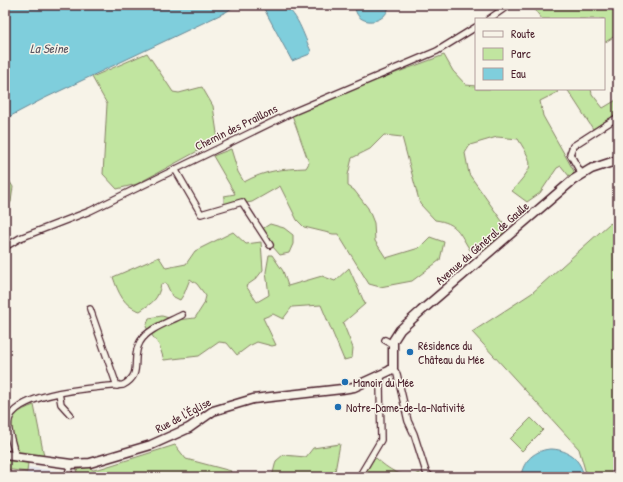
<svg xmlns="http://www.w3.org/2000/svg" width="623" height="482" viewBox="0 0 623 482" font-family="'Patrick Hand',sans-serif">
<rect width="100%" height="100%" fill="#f7f3e8"/>
<filter id="ink" filterUnits="userSpaceOnUse"><feTurbulence type="fractalNoise" baseFrequency=".025" numOctaves="2"/><feDisplacementMap in="SourceGraphic" scale="8" xChannelSelector="R" yChannelSelector="G"/><feConvolveMatrix kernelMatrix="1 2 1 2 8 2 1 2 1" color-interpolation-filters="sRGB"/></filter>
<g filter="url(#ink)">
<!-- built -->
<polygon fill="#e5e6ec" points="27,467 66,472 65,477 27,477"/>
<!-- green -->
<g fill="#c1e5a0" stroke="#868266">
<polygon points="531,5 617,5 618,34 604,43 604,19 542,19"/>
<polygon points="147,53 173,92 179,93 202,87 213,106 218,140 137,184 117,189 103,174 107,104 92,77"/>
<path d="M444,55L453,71L466,85L476,86V89H555L558,92L540,101L543,116L575,173L569,176L561,166L557,168L540,193L527,202L512,191C533,165 536,168 518,139L497,137L470,145L465,153L469,174L509,231L484,250H470C459,233 458,223 435,220L420,204L402,137L384,135L370,149L352,158L348,175V186L354,190L368,208L374,223L375,241L386,258L419,248L430,237L444,242L440,260L412,281L380,287L369,284L338,234H333L304,227L297,220L280,186L252,202L224,207V196L235,194L213,156L231,149L238,172L244,182C266,170 282,169 306,168L309,163L292,115L339,94Z"/>
<polygon points="567,89 591,89 592,94 603,108 618,99 618,113 593,129"/>
<polygon points="5,174 13,187 11,202 5,210"/>
<polygon points="618,221 618,477 587,477 579,449 472,332 532,293 609,224"/>
<polygon points="270,224 284,228 293,235 293,244 289,253 280,255 259,231"/>
<path d="M233,232L246,244L261,242L263,270L256,279L246,286L257,302L269,295L266,272L269,255H272L283,271L288,286L322,276L335,281L349,268L365,304L343,323L353,348L352,358L344,360L321,305L292,307L283,319L273,314L263,318L276,345L272,346L257,342L249,346L237,355L227,343L219,342L199,356L164,360L159,345L146,327L149,318L162,316L176,320L195,318L204,304L206,296L197,284L190,279L184,294L180,300L172,296L166,283L161,284C158,300 153,302 140,311C124,307 118,292 113,277L159,257L166,268L186,264L195,251Z"/>
<path d="M34,405L44,456L18,453C11,423 1,417 34,405Z"/>
<polygon points="531,418 543,430 522,451 510,439"/>
<polygon points="340,444 334,477 272,477 276,461 283,455 306,457 313,448"/>
<polygon points="175,445 186,459 231,471 229,477 79,477 76,470 89,467 93,470 102,468"/>
<path d="M376,458C388,469 403,480 420,473V477H363L373,460Z"/>
<polygon points="5,460 28,463 27,472 5,469"/>
</g>
<!-- water -->
<g fill="#7fcedc" stroke="#6a8895">
<polygon points="5,5 236,5 226,12 43,99 5,119"/>
<path d="M262,5C267,5 275,4 281,5C297,9 304,37 311,51L310,54L292,61Z"/>
<path d="M355,5H389C387,26 354,27 355,5Z"/>
<path d="M552,449C569,450 581,460 584,477H521C522,461 536,449 552,449Z"/>
</g>
<g fill="none" stroke-linecap="round" stroke-linejoin="round">
<!-- street casing -->
<g stroke="#4a1f2b" stroke-width="8">
<g id="street">
<polyline points="489,19 509,5"/>
<polyline points="175,169 201,214 242,202 270,245"/>
<polyline points="582,175 570,154 573,146 618,117"/>
<polyline points="5,247 20,238 90,211 293,112 437,51 476,27"/>
<polyline points="90,309 117,386"/>
<polyline points="385,340 392,344"/>
<polyline points="393,368 397,374 408,421 414,434 426,472 431,477"/>
<polyline points="59,393 61,404 70,414"/>
<path d="M15,456C14,445 5,428 10,417C22,392 97,387 123,385C144,374 130,359 140,342C147,329 169,322 182,315"/>
<polyline points="67,477 71,464"/>
<polyline points="359,477 381,440 380,384 382,374"/>
</g>
</g>
<!-- secondary casing -->
<g stroke="#4a1f2b" stroke-width="11">
<polyline id="secondary" points="5,455 71,464 90,463 151,445 189,428 213,411 253,399 342,389 354,387 389,371 393,368 393,341 400,330 421,311 573,180 591,169 618,160"/>
</g>
<!-- street -->
<use href="#street" stroke="#f7f3e8" stroke-width="5.5"/>
<!-- secondary -->
<use href="#secondary" stroke="#f7f3e8" stroke-width="8"/>
</g>
</g>
<!-- markers -->
<g fill="#1f6fb2" stroke="#f7f3e8" stroke-width="1.5">
<circle cx="410" cy="352" r="4"/>
<circle cx="345" cy="382" r="4"/>
<circle cx="338" cy="407" r="4"/>
</g>
<g text-anchor="middle" dominant-baseline="central" stroke-width="3" stroke-linejoin="round" paint-order="stroke">
<!-- street labels -->
<g font-size="12" fill="#4a1f2b" stroke="#f7f3e8">
<text transform="translate(236 127) rotate(-26)">Chemin des Praillons</text>
<text transform="translate(482 243) rotate(-41)">Avenue du Général de Gaulle</text>
<text transform="translate(183 415) rotate(-28)">Rue de l'Église</text>
</g>
<!-- poi labels -->
<g font-size="12" fill="#4a1f2b" stroke="#f7f3e8" text-anchor="start">
<text x="418" y="345">Résidence du<tspan x="418" dy="14">Château du Mée</tspan></text>
<text x="353" y="382">Manoir du Mée</text>
<text x="346" y="407">Notre-Dame-de-la-Nativité</text>
</g>
<!-- water labels -->
<g font-size="13" font-style="italic" fill="#5a5460" stroke="#f7f3e8">
<text x="49" y="48">La Seine</text>
</g>
</g>
<!-- margin -->
<rect width="623" height="482" fill="none" stroke="#f7f3e8" stroke-width="20"/>
<rect x="10" y="10" width="603" height="462" fill="none" stroke="#4a1f2b" stroke-width="1.5" filter="url(#ink)"/>
<!-- legend -->
<rect x="475" y="18" width="130" height="72" fill="#f7f3e8" stroke="#b29e9c"/>
<rect x="483" y="31" width="20" height="6" fill="#f7f3e8" stroke="#b29e9c"/>
<text x="511" y="38" font-size="12" fill="#4a1f2b">Route</text>
<rect x="483" y="48" width="20" height="12" fill="#c1e5a0" stroke="#b29e9c"/>
<text x="511" y="58" font-size="12" fill="#4a1f2b">Parc</text>
<rect x="483" y="68" width="20" height="12" fill="#7fcedc" stroke="#b29e9c"/>
<text x="511" y="78" font-size="12" fill="#4a1f2b">Eau</text>
</svg>
